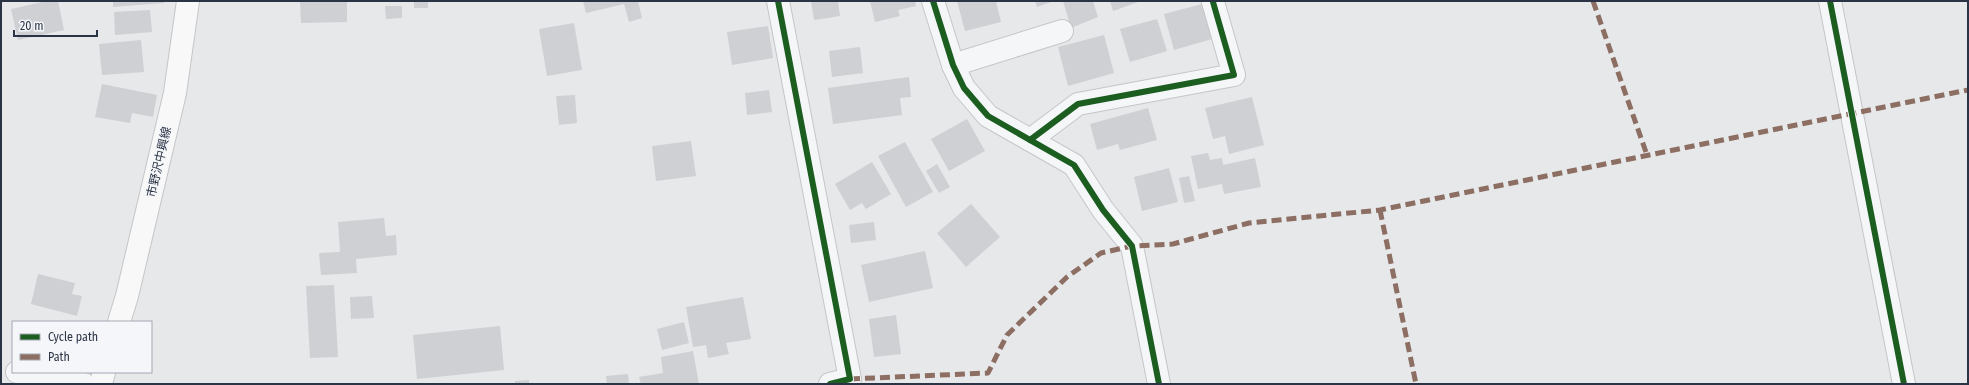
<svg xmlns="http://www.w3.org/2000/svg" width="1969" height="385" viewBox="0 0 1969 385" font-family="'Fira Sans Condensed','Noto Sans JP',sans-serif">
<rect width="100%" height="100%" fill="#e6e8ea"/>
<!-- building -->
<g fill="#ced0d3">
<polygon points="47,1 58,1 64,30 18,40 11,9"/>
<polygon points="113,1 164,1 164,3 113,7"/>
<polygon points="300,1 347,1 347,22 301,23"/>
<rect x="414" y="1" width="14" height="7"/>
<polygon points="583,1 638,1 642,18 629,22 624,4 586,13"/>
<polygon points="811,1 838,1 840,16 814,20"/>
<polygon points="870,1 915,1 916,6 898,10 900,16 875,22"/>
<polygon points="957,1 996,1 1001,22 965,31"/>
<polygon points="1035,1 1054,1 1037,7"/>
<polygon points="1063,1 1093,1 1098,17 1071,28"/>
<polygon points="1110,1 1141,1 1113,11"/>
<polygon points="1202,4 1212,39 1174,50 1164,14"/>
<polygon points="385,6 402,6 402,18 386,19"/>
<polygon points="150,10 152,32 115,35 114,12"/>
<polygon points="1157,19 1167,51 1130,62 1120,29"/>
<polygon points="574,23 582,70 547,76 539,29"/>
<polygon points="768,26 773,58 732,65 727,32"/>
<polygon points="1104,35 1114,73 1068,86 1058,47"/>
<polygon points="141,40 144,72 102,75 99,44"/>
<polygon points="860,47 863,73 832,77 829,51"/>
<polygon points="909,77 911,97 900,98 902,115 833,124 828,88"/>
<polygon points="102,84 157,95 153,117 132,113 130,123 95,117"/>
<polygon points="769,90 772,112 747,115 745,93"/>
<polygon points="575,95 577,123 559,125 556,96"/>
<polygon points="1252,97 1264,145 1229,154 1225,136 1213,139 1205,108"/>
<polygon points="1148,108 1157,140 1120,150 1118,144 1097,150 1090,124"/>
<polygon points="967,119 985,151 949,171 931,139"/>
<polygon points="691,141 696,176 656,181 652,146"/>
<polygon points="905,142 933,192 906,207 878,156"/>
<polygon points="1208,153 1210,160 1222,158 1223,165 1255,158 1261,187 1224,194 1222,184 1198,189 1191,156"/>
<polygon points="872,162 891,194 866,209 862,203 850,210 835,184"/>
<polygon points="937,164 950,187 939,193 926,171"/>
<polygon points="1169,168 1178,202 1142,211 1134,177"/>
<polygon points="1189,176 1195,201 1184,203 1179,178"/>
<polygon points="971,204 1000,237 966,267 937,233"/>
<polygon points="384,218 386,236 396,235 397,255 356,259 357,273 321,275 319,253 340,252 338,222"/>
<polygon points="874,222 876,240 851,243 849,225"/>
<polygon points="925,251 933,288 869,302 861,265"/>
<polygon points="38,274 75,283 72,294 82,296 77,316 31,304"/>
<polygon points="334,285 338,357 310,358 306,286"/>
<polygon points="372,296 374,318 351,319 350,297"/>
<polygon points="743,297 751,339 726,343 729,354 708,358 706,345 693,347 686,307"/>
<polygon points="896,315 901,354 874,357 869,319"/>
<polygon points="684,322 689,343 662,350 657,329"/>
<polygon points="500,326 504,370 417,379 413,335"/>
<polygon points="693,351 699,384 641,384 639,377 663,373 661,357"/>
<polygon points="628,374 629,384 607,384 606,376"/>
<polygon points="529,380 529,384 515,384 515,381"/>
</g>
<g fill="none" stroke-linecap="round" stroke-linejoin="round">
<!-- street casing -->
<g stroke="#c4c6c8" stroke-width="24">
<g id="street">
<polyline points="778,1 850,379 830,384"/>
<polyline points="933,1 953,65 964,88 988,116 1074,165 1103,210 1132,246 1159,384"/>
<polyline points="1830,1 1904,384"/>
<polyline points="953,65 1062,31"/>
<polyline points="1030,140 1078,104 1234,75 1213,2"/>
<polyline points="17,372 84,384"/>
</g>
</g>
<!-- secondary casing -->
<g stroke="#c4c6c8" stroke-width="24">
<g id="secondary">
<polyline points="119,322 127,296 175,93 188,1"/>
<polyline points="101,384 104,372"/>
</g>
</g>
<!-- street -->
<use href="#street" stroke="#f5f6f7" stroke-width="22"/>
<!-- secondary -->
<use href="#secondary" stroke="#f8f8f8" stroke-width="22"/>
<!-- quiet -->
<g stroke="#8d6e63" stroke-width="5" stroke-dasharray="10 5" stroke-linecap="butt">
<polyline points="1593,1 1647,155"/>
<polyline points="1380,210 1416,384"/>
<polyline points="850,379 988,373 1007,335 1067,277 1101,253 1132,246 1173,244 1249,223 1380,210 1968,90"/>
</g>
<!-- cycleway casing -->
<g stroke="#f4f6f9" stroke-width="8">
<g id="cycleway">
<polyline points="778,1 850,379 830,384"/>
<polyline points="933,1 953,65 964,88 988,116 1074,165 1103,210 1132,246 1159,384"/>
<polyline points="1830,1 1904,384"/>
<polyline points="1030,140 1078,104 1234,75 1213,2"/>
</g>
</g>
<!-- cycleway -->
<use href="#cycleway" stroke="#1b5e20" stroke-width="6"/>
</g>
<g text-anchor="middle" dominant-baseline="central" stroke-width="3" stroke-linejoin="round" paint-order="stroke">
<!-- street labels -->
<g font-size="12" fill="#2b3445" stroke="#f4f6f9">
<text transform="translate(159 162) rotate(-77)">市野沢中興線</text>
</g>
</g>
<!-- border -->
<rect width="1969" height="385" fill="none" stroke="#2b3445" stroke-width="4"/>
<!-- legend -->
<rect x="12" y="321" width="140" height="52" fill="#f4f6f9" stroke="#a4a8b1"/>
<rect x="20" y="334" width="20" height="6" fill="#1b5e20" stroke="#a4a8b1"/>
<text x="48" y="341" font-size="12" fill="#2b3445">Cycle path</text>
<rect x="20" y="354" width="20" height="6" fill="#8d6e63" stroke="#a4a8b1"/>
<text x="48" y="361" font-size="12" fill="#2b3445">Path</text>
<!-- scale -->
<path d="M14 30v6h83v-6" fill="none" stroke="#2b3445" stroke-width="2"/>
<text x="20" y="30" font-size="12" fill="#2b3445" stroke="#f4f6f9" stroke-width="3" paint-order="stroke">20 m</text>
</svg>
